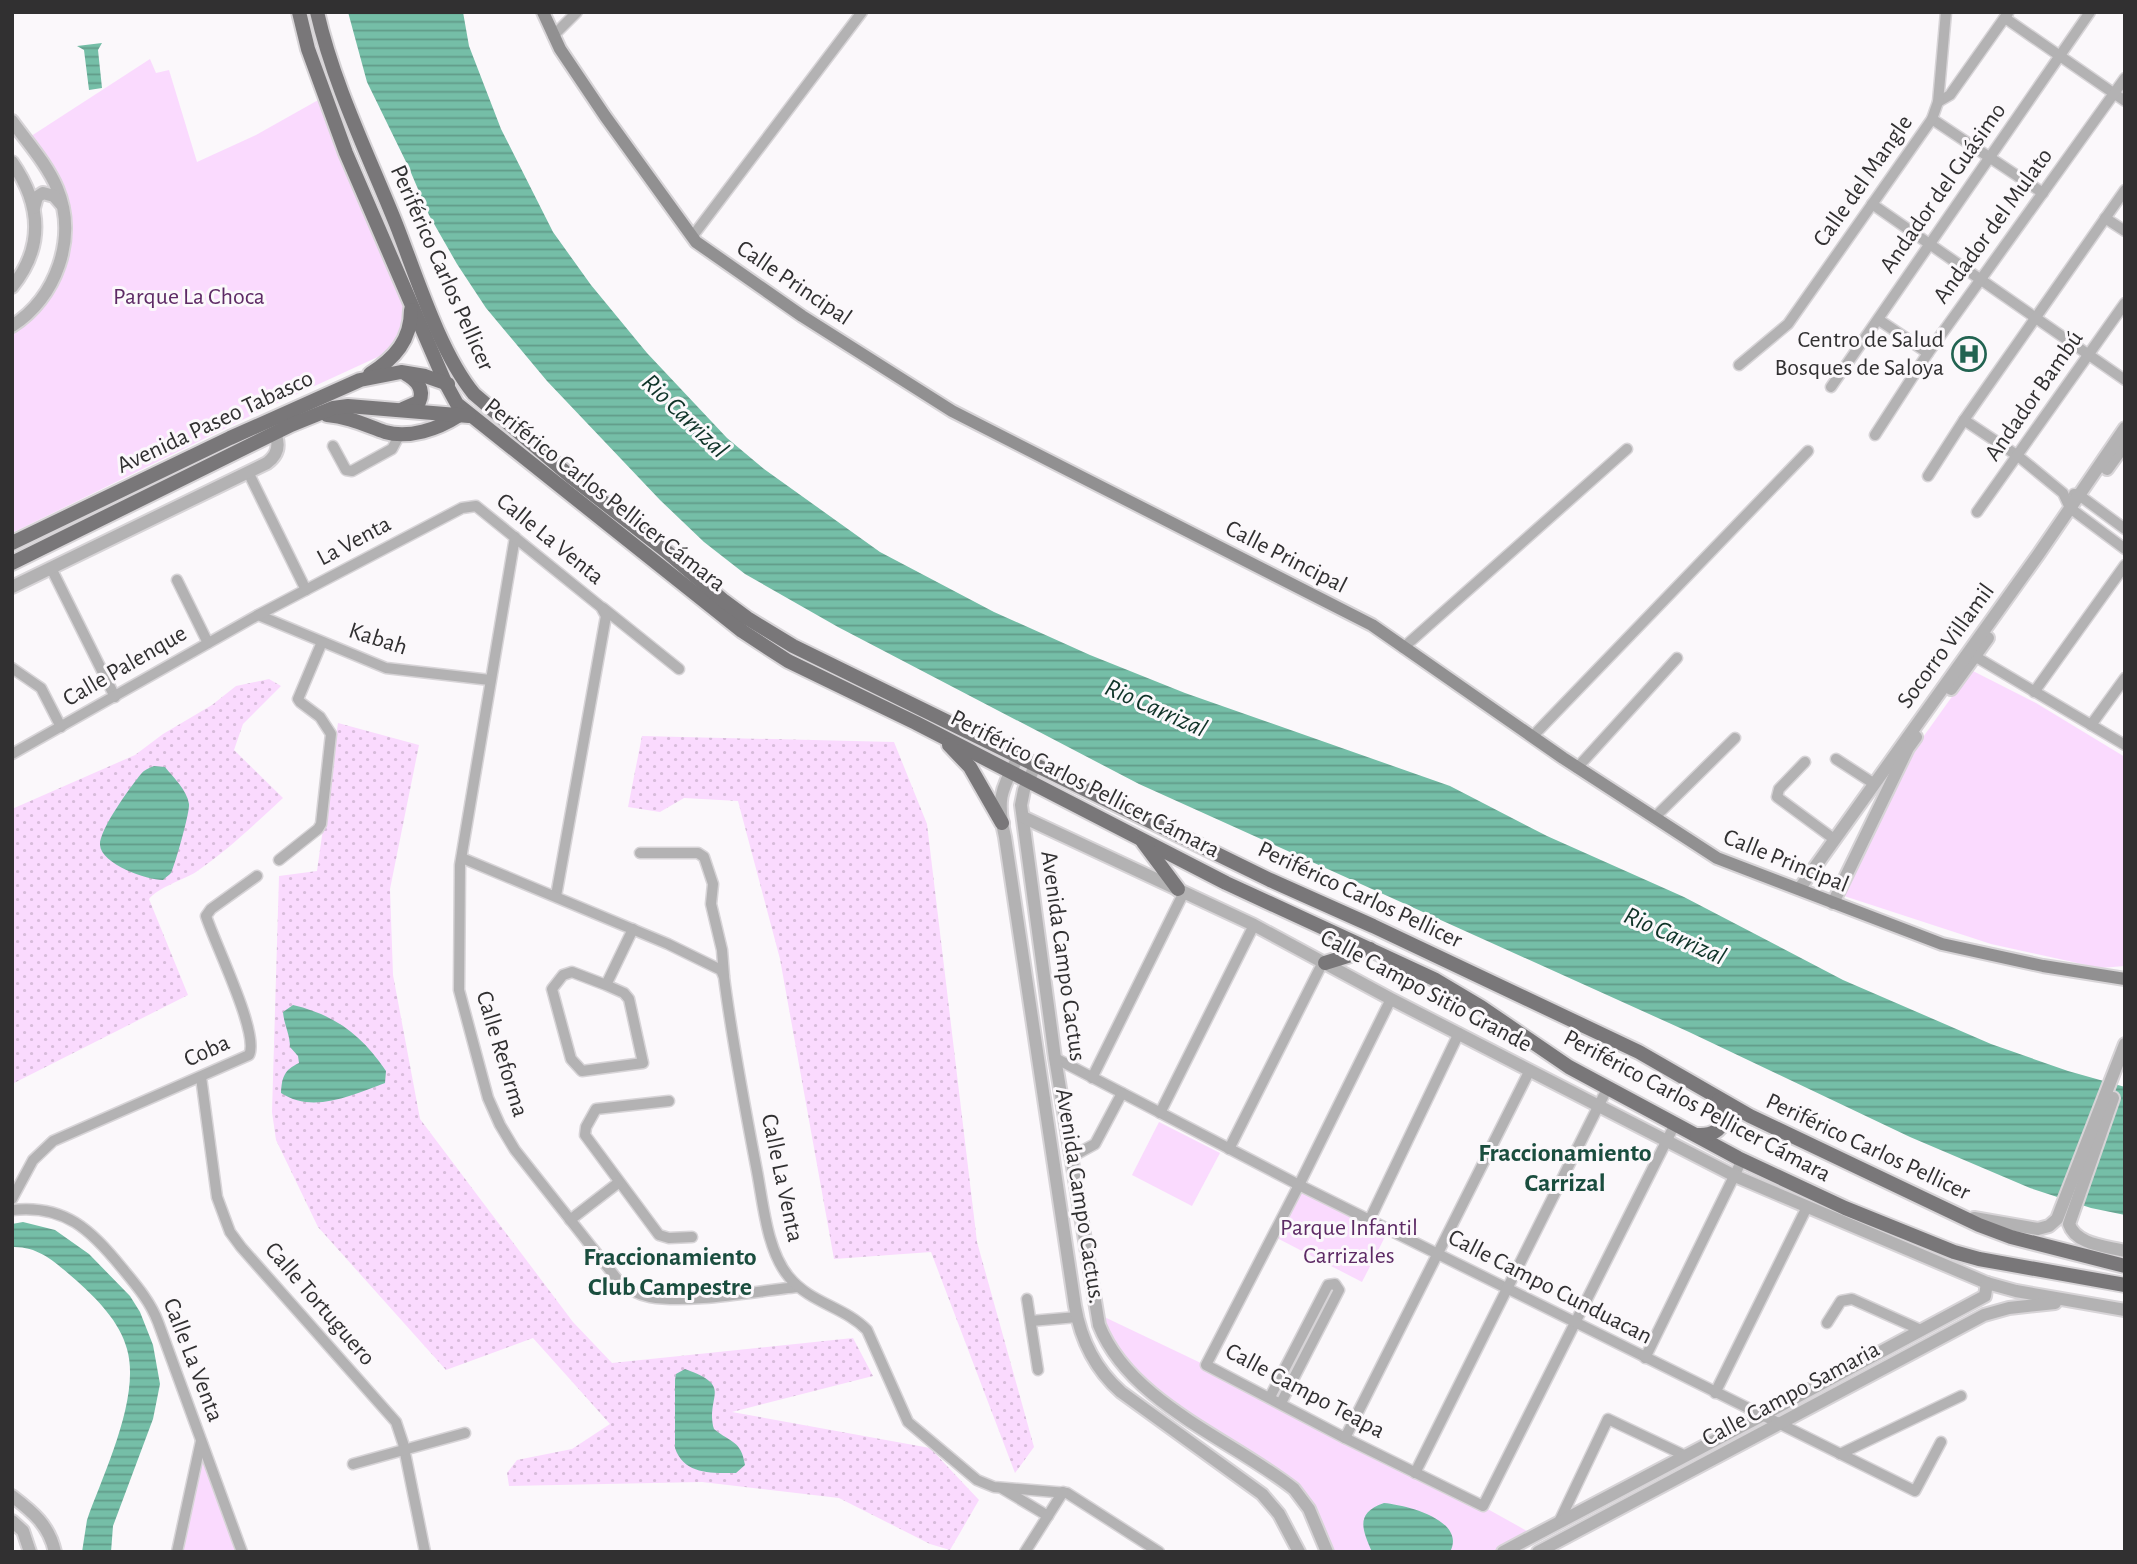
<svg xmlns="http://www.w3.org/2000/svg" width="2137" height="1564" viewBox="0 0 2137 1564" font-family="'Alegreya Sans',sans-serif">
<defs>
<pattern id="grass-dots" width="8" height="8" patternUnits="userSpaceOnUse" patternTransform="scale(1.75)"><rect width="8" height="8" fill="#fadafe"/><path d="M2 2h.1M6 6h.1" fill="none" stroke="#d7bbda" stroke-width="1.8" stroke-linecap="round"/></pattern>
<pattern id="water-rules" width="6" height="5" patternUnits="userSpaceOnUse" patternTransform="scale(1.75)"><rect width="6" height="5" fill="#75bea7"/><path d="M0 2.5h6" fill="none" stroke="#619b89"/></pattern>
</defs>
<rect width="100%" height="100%" fill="#fbf8fb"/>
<!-- grass -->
<g fill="url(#grass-dots)">
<path d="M269,679L281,686L243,724L234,750L283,798C255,824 228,850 196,872C181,881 159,887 149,899L188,995L12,1084V809L135,755L163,734L212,705L236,686Z"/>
<polygon points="338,723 419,745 390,889 393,975 420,1119 573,1322 612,1363 853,1338 873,1376 732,1412 930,1448 979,1500 950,1550 930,1544 839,1498 702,1482 509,1486 507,1473 517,1460 572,1449 610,1424 533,1338 446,1370 318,1227 276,1140 272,1112 279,876 317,871"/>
<polygon points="642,736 894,742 927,824 977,1242 1034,1447 1015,1473 931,1252 834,1259 780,959 738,801 684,798 660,812 628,807"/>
</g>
<!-- park -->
<g fill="#fadafe">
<path d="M150,59L156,73L169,70L197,162L256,135L320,99C341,151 361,203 382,254C390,273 405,294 405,314C405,331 395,345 382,355L269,407L12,533V326L53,280L62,207L25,140Z"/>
<polygon points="1971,670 2036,703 2125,757 2125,966 2100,968 1991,944 1841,895 1916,747"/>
<polygon points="1159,1122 1220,1153 1192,1206 1132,1175"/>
<polygon points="1299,1185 1389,1229 1362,1282 1273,1236"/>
<path d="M1096,1313C1244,1383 1392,1454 1534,1535L1503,1552H1326L1306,1504L1140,1383Z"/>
<polygon points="201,1440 242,1552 177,1552"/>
</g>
<!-- water -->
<g fill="url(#water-rules)">
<polygon points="348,12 463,12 469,46 501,129 553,232 591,285 647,353 727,438 764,469 880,552 994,612 1090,655 1185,693 1450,786 1547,836 1684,897 1843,980 1991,1044 2068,1071 2125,1087 2125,1215 2091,1208 2030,1188 1910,1137 1689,1032 1139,784 838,627 745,574 704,542 660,500 547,381 486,308 457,264 429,215 409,168 367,82"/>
<polygon points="102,43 98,50 102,88 89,90 84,50 77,46"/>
<path d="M154,766L165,767C173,777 187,790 189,804C190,812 175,865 171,873C169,875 165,878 163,880C147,880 101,864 100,845C99,830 131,786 141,774C144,770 149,768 154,766Z"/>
<path d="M293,1005C335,1015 362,1035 386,1071L385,1083C352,1095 313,1114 281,1093C282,1077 284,1070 299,1063L298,1056L290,1047C290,1034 284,1025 283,1012Z"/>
<path d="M23,1222L55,1230L89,1254L130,1296L140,1312L153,1345L160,1384L153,1419L113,1526L111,1552H82L87,1520C103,1474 141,1398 127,1349C120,1322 97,1299 77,1281C57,1264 40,1246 12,1247V1224Z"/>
<path d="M685,1369C735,1387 705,1395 714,1429C731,1443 741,1440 745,1465L736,1473C712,1473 684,1475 675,1448V1380L676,1374Z"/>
<path d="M1384,1503C1406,1505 1467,1520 1450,1552H1372C1362,1529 1355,1513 1384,1503Z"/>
</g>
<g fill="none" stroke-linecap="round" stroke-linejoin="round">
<!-- minor casing -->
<g stroke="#d7d4d7" stroke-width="13">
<g id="minor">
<polyline points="2005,18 2125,101"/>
<polyline points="553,36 577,12"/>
<polyline points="1938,102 1950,95 2008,13"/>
<polyline points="1932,119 2043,193"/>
<polyline points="1872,204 2125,380"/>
<polyline points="2105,218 2125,231"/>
<polyline points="692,237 862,12"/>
<polyline points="1879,320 1928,353"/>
<polyline points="1739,365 1788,324 1932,119 1938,102 1946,12"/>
<polyline points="1831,387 2090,12"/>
<polyline points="1964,420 2018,456 2063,493 2070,508 2125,549"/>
<polyline points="1875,435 1928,353 2125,78"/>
<polyline points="333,446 346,470 352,471 392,449 400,434"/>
<polyline points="248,472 306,590"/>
<polyline points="1928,476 1964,420 2125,190"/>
<polyline points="2074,494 2079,495 2125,529"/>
<polyline points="1977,512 2125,303"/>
<path d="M515,537L460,865L459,990L488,1098L500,1125L515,1150L617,1279C626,1288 638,1295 650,1297C691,1304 756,1291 798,1287"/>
<polyline points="51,568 115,697"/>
<polyline points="177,580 208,643"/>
<polyline points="603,608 679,669"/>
<polyline points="258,615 386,668 490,680"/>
<polyline points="1403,648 1627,449"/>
<polyline points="1971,654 2125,745"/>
<polyline points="12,668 41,688 61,727"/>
<polyline points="2034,692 2125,565"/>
<polyline points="2091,725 2125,678"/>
<polyline points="1532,737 1808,451"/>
<polyline points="12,754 258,615 462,508 476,506 601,607 606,616 556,896"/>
<polyline points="1836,759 1873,783"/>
<polyline points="1805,762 1779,789 1777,797 1834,839"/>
<polyline points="1577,768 1677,658"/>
<polyline points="1654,818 1735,738"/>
<polyline points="640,853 698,853 704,857 713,884 711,904 722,950 724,976"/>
<path d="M462,858L668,944L721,970L724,977C732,1040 744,1103 756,1166C763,1200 766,1250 789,1277C810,1303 845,1307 867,1330L908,1422L977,1480L994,1487L1067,1493L1159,1552"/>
<polyline points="279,860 318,829 321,824 331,734 320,717 300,702 298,699 322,642"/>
<polyline points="606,985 572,972 563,975 552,989 571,1059 582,1071 643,1063 629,999 624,993 606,985 633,929"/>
<polyline points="1391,999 1299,1185 1206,1365 1345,1438 1483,1506 1675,1124"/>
<polyline points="1055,1058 1299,1185 1915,1491 1941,1442"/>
<polyline points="201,1077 217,1197 230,1232 241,1247 396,1422 403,1443 425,1552"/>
<polyline points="1092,1078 1184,892"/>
<polyline points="669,1101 596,1109 586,1127 585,1135 659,1235 669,1238 692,1237"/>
<polyline points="1160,1113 1254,925"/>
<polyline points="1229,1149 1323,962"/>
<polyline points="1073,1156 1095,1144 1122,1093"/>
<path d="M12,1199L33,1160L53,1141L249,1055C260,1034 214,942 206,916L211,909L257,876"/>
<path d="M12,1210C65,1204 91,1230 122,1268C136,1285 150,1301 158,1322L242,1552"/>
<polyline points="1370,1219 1459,1033"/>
<polyline points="570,1220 618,1183"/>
<polyline points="1027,1299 1038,1370"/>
<polyline points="1031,1321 1077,1317"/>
<polyline points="1827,1323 1841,1301 1852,1299 1921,1330"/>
<polyline points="1645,1358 1742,1160"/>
<polyline points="1715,1393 1807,1207"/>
<polyline points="1270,1397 1328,1285 1335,1284 1339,1290 1281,1403"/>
<polyline points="1345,1438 1530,1070"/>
<polyline points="1840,1454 1961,1396"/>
<polyline points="353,1464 465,1433"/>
<polyline points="1415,1473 1607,1089"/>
<polyline points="1003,1489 1048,1516"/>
<polyline points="1559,1522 1608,1419 1686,1456"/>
<polyline points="177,1552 201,1441"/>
<polyline points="1025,1552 1063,1492"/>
</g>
</g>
<!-- tertiary casing -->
<g stroke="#d7d4d7" stroke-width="16">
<g id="tertiary">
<path d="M12,121C27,142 47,164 57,188C78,238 56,298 12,326"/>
<path d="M12,162C41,204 45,246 12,287"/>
<polyline points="34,208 37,197 43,193 54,196 61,204"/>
<polyline points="2107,469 2125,444"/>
<path d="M12,587L267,463C278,455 280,445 275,433"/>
<polyline points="1951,689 1988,638"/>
<path d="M1018,757C1001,791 996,799 1005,837L1075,1306C1081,1341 1095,1369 1121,1392L1262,1494L1279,1514L1299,1552"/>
<path d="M1035,766L1024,790L1021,805L1055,1058L1099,1325C1130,1403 1231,1439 1294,1489L1309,1509L1327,1552"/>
<polyline points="1023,817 1254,925 1391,999 1735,1176 1987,1283 2016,1291 2125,1310"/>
<polyline points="1800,888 2038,555 2125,428"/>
<polyline points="1833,903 1908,748 1916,737"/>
<path d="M2113,1098L2069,1224C2076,1245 2106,1246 2125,1251"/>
<polyline points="1974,1218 2038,1229 2049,1226 2057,1219 2125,1044"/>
<path d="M12,1496C33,1512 49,1525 55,1552"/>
<polyline points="12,1521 23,1531 30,1552"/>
<polyline points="1503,1552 1765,1414 1985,1296 1987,1283"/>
<polyline points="1538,1552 1984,1315 2009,1308 2055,1303"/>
</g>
</g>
<!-- secondary casing -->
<g stroke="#d7d4d7" stroke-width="16">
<polyline id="secondary" points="543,12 560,49 605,116 696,242 802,316 952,411 1372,625 1563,758 1717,858 1942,944 2043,966 2125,979"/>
</g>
<!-- primary casing -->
<g stroke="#d7d4d7" stroke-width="18">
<g id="primary">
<polyline points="299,12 308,49 346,153 445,382 457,404 742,631 788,661 916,723 1226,883 1434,979 1481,1007 1569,1067 1738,1158 1845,1208 1954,1252 1979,1259 2125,1285"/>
<path d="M317,12C334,86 368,154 396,224C416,275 440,353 474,394L570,476L666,551L724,601L747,618L793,646L1270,880L1373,926L1639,1052L1750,1116L1979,1225L2011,1237L2125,1266"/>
<path d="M370,374C395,358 411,340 411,310"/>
<path d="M403,409L419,402C425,389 417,380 406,374"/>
<path d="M327,415C349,417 365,425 385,432C409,439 438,429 458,416"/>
<polyline points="12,543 230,438 360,380 401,372 425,376 448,384"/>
<polyline points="12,563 291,425 333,408 348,406 469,416"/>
<polyline points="949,745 970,767 1002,823"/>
<polyline points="1143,842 1178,889"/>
<polyline points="1325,963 1370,949"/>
<path d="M1697,1135C1714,1136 1723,1129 1726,1113L1719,1100"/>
</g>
</g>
<!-- minor -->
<use href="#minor" stroke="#b3b2b3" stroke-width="10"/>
<!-- tertiary -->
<use href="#tertiary" stroke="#b3b2b3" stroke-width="12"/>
<!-- secondary -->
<use href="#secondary" stroke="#919091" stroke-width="12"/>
<!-- primary -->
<use href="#primary" stroke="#797779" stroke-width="14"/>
</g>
<!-- icons -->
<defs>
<g id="hospital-ring" transform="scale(1.75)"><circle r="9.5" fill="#fbf8fb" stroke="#226351" stroke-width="1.5"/><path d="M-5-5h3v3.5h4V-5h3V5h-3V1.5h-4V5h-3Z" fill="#226351"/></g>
</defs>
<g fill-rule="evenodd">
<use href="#hospital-ring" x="1969" y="354"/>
</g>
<g text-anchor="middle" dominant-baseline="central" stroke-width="6" stroke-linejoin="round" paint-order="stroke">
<!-- street labels -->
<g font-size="24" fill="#313031" stroke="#fbf8fb">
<text transform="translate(1863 181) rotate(-55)">Calle del Mangle</text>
<text transform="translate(1943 188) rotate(-55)">Andador del Guásimo</text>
<text transform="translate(1993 226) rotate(-54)">Andador del Mulato</text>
<text transform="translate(442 268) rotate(66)">Periférico Carlos Pellicer</text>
<text transform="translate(794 283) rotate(34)">Calle Principal</text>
<text transform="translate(2034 396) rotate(-55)">Andador Bambú</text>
<text transform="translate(215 422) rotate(-25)">Avenida Paseo Tabasco</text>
<text transform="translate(605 495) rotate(38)">Periférico Carlos Pellicer Cámara</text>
<text transform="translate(550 539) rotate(39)">Calle La Venta</text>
<text transform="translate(354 541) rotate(-28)">La Venta</text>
<text transform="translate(1286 557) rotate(27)">Calle Principal</text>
<text transform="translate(378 639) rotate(18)">Kabah</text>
<text transform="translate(1946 646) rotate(-54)">Socorro Villamil</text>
<text transform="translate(125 666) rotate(-30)">Calle Palenque</text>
<text transform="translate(1085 784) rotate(27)">Periférico Carlos Pellicer Cámara</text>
<text transform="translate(1786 861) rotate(22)">Calle Principal</text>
<text transform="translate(1360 895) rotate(25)">Periférico Carlos Pellicer</text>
<text transform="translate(1063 956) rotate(82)">Avenida Campo Cactus</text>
<text transform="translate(1426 991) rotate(28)">Calle Campo Sitio Grande</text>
<text transform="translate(207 1051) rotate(-24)">Coba</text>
<text transform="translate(502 1054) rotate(73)">Calle Reforma</text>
<text transform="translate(1697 1106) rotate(28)">Periférico Carlos Pellicer Cámara</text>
<text transform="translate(1868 1147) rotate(25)">Periférico Carlos Pellicer</text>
<text transform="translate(782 1178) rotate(78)">Calle La Venta</text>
<text transform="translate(1080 1196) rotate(81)">Avenida Campo Cactus.</text>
<text transform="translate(1550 1287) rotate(27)">Calle Campo Cunduacan</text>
<text transform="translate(320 1304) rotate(49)">Calle Tortuguero</text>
<text transform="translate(193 1360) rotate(69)">Calle La Venta</text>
<text transform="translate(1305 1391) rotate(28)">Calle Campo Teapa</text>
<text transform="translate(1791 1394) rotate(-28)">Calle Campo Samaria</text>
</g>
<!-- park labels -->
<g font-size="24" fill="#5d2a65" stroke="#fbf8fb">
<text x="189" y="297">Parque La Choca</text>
<text x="1349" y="1228">Parque Infantil<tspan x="1349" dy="28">Carrizales</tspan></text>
</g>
<!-- poi labels -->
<g font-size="24" fill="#313031" stroke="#fbf8fb" text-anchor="end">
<text x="1944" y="340">Centro de Salud<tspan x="1944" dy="28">Bosques de Saloya</tspan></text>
</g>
<!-- water labels -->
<g font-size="26" font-style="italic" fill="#0f3328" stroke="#fbf8fb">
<text transform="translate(685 416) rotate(44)">Rio Carrizal</text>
<text transform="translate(1156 708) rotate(24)">Rio Carrizal</text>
<text transform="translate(1675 936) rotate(24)">Rio Carrizal</text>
</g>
<!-- neighbourhood labels -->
<g font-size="26" font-weight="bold" fill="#1a4d3e" stroke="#fbf8fb">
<text x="1565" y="1153">Fraccionamiento<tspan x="1565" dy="30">Carrizal</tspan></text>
<text x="670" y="1257">Fraccionamiento<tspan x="670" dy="30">Club Campestre</tspan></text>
</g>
</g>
<!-- border -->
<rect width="2137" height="1564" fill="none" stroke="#313031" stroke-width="28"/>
</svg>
